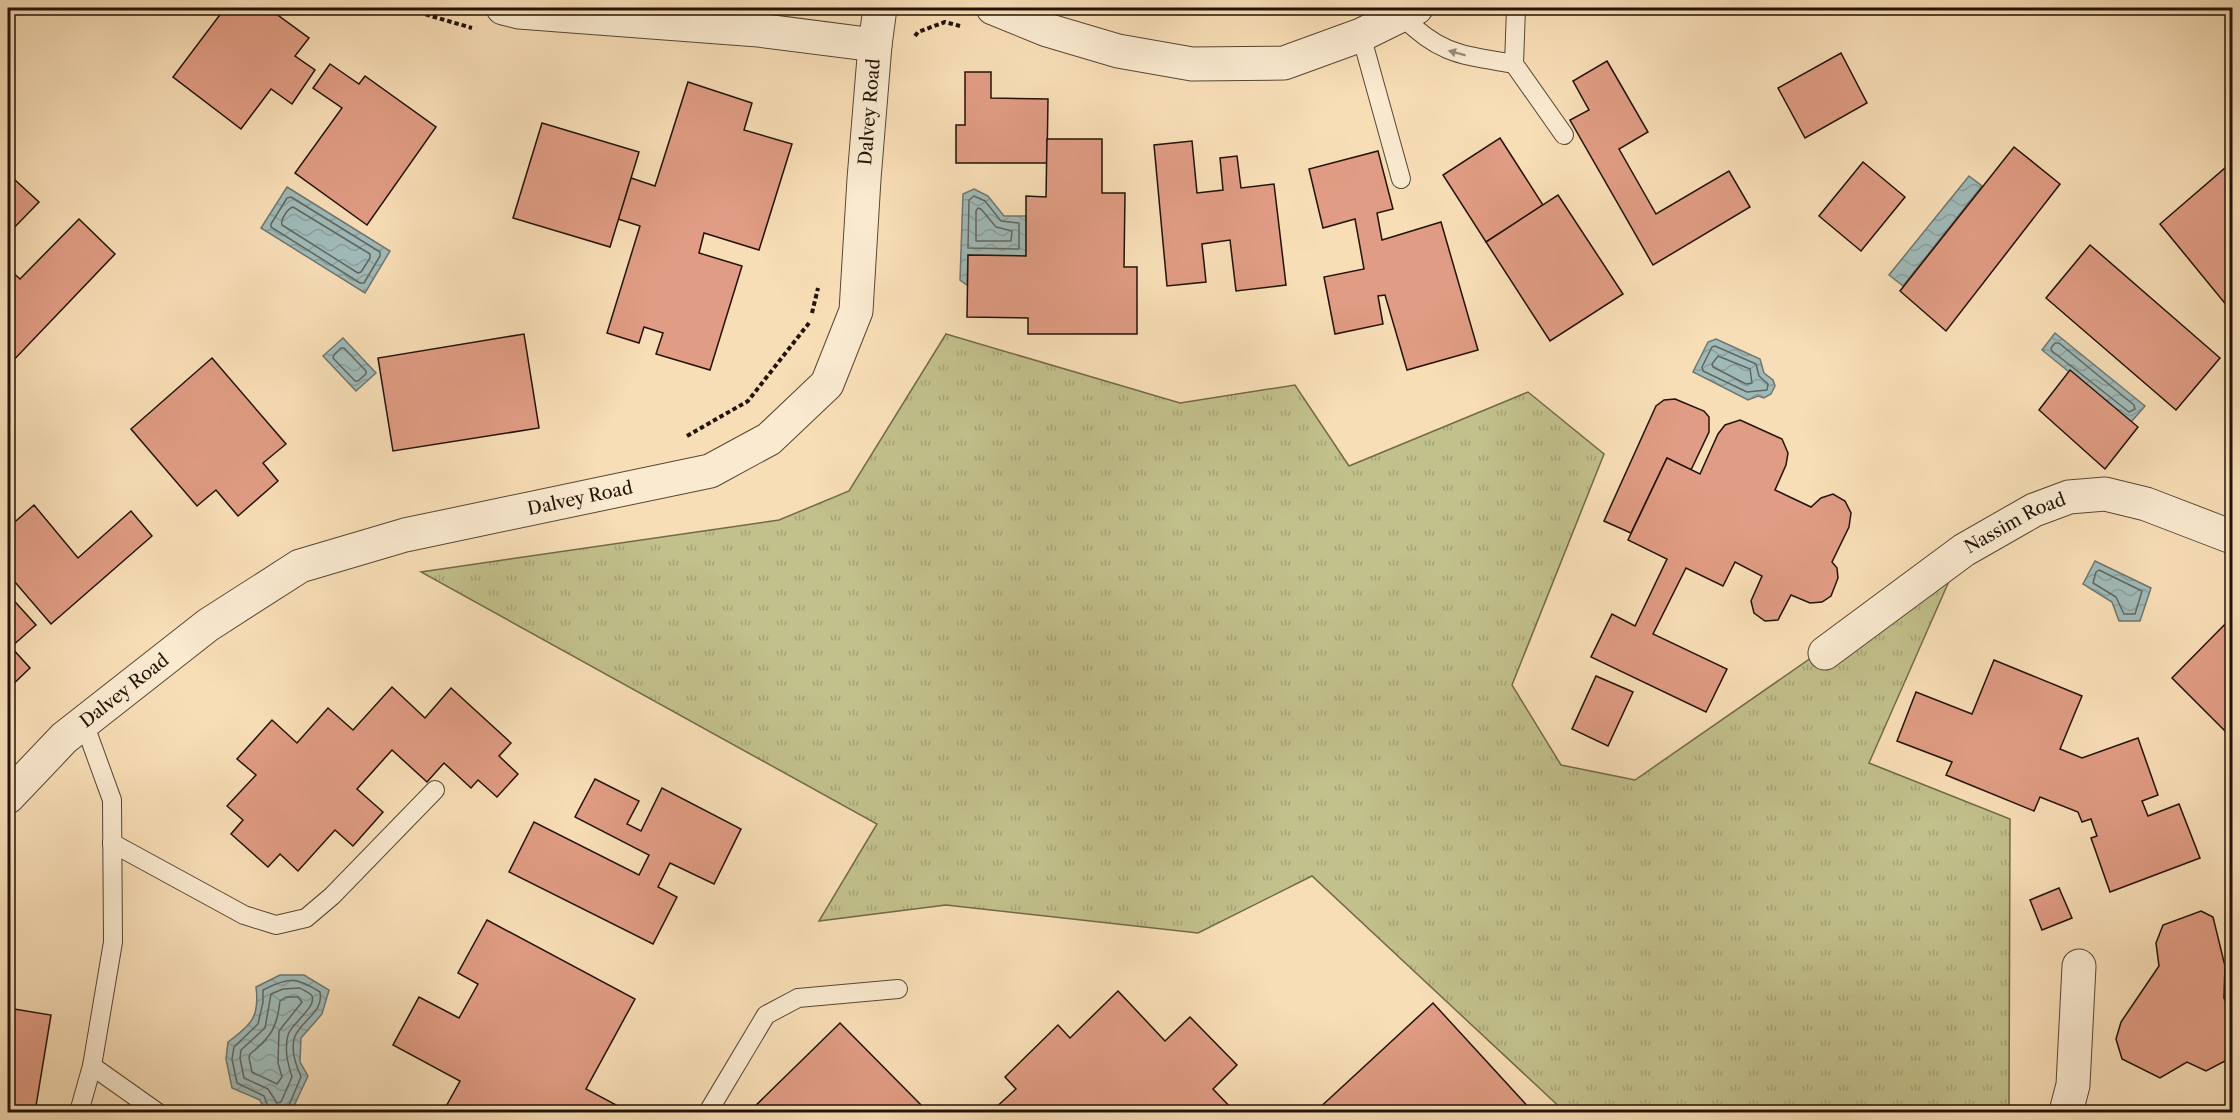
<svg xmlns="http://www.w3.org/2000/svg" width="2240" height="1120" viewBox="0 0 2240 1120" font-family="'Libre Caslon Text',serif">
<defs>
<pattern id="grass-tufts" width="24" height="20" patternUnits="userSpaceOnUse" patternTransform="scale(1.5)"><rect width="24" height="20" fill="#c2c08b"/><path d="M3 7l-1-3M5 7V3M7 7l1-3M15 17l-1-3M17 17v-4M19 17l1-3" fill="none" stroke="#a6a476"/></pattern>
<pattern id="water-waves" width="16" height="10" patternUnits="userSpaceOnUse" patternTransform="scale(1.5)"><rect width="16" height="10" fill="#a0bab8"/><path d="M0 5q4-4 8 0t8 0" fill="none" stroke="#8a9f9d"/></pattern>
</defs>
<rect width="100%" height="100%" fill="#f8deb7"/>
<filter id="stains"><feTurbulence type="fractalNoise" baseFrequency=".00333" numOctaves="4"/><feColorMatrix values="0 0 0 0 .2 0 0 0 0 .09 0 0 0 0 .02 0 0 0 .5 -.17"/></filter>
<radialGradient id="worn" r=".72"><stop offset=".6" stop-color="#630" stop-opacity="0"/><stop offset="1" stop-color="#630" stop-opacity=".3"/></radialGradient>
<!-- grass -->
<polygon fill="url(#grass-tufts)" stroke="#726a49" stroke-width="1.5" points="946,334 1180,403 1295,385 1349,466 1528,392 1604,454 1512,685 1561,765 1635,780 1961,554 1869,763 2010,819 2009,1112 1565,1112 1312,876 1198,933 946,905 819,921 877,824 421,572 779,520 849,491"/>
<!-- water -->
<g fill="url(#water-waves)" stroke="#6e7771" stroke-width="1.5">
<polygon points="1969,176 1982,186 1903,286 1889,275"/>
<polygon points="287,187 390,251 365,293 261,228"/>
<polygon points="974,189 988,196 1004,216 1026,216 1026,256 968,255 967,285 960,280 963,194"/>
<polygon points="2055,333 2145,406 2131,422 2042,350"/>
<polygon points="343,338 376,373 356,391 323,356"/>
<polygon points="1716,339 1760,359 1764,373 1773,380 1775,386 1771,394 1764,398 1758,396 1748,400 1693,372 1708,342"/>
<polygon points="2095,561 2151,588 2140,621 2119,621 2112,602 2083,584"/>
<path d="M280,975H304L329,990L322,1014L301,1038L300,1062L308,1076L291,1112H265L260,1100L232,1088L226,1059L228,1042C251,1025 260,1017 256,987Z"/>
</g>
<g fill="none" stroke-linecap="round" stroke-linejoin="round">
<!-- shore -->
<g stroke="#616660" stroke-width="1.5">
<polygon points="974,196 985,201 1001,221 1019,223 1019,249 968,248 969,200"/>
<polygon points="291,197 380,252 380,256 364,283 360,283 271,227 271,224 287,198"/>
<path d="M293,207L370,254V258L361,272L358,273L282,225C280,220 288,208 293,207Z"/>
<polygon points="978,208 981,209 996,227 1012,231 1011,241 976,241 976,211"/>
<polygon points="2055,343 2059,343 2134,405 2135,409 2129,412 2052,351 2051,348"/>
<polygon points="1715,346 1756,364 1759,376 1768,384 1767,390 1747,392 1703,371 1702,367 1712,347"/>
<polygon points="341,348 344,348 366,371 366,374 358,381 355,381 333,358 334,355"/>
<polygon points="1718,356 1750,369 1752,383 1746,384 1713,367 1712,364"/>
<polygon points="2099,570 2142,591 2135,614 2124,614 2116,597 2093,583 2096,572"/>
<path d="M300,988C303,990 311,993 312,996C317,1007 290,1025 288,1035C284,1050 288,1064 292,1077L281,1102L277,1103L268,1089L244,1078L240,1058L241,1050L265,1028L271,994L283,989Z"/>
<path d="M286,997H298L302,1002L279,1031L278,1063L282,1077L277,1084L252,1072L249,1058L250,1054C271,1037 277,1028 280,1001Z"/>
<path d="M270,1112L264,1096L237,1083L232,1059L234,1047L258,1024L263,1002V990C288,977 297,977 320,992C324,1012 303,1019 295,1036C290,1049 296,1065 301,1077L286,1112"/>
</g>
</g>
<!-- building -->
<g fill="#e09c84" stroke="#221307" stroke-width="1.5">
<polygon points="225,8 268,8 309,38 295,56 315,70 292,104 271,89 241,129 173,77"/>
<polygon points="1155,8 1194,8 1194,10"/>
<polygon points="1194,8 1259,8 1259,13 1194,10"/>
<polygon points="1841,53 1867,103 1805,138 1778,88"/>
<polygon points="1607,61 1648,132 1619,149 1656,214 1729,171 1750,207 1653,265 1570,120 1589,110 1573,81"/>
<polygon points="330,64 359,84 365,76 436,127 367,225 295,173 342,108 313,88"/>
<polygon points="965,72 991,72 991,98 1048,99 1047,163 956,163 956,125 965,125"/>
<polygon points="688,82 752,103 744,130 792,144 759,250 704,233 699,253 742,266 710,370 656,354 663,333 644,327 639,343 607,333 640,226 618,219 631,178 655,186"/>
<polygon points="542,123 639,152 610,247 513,218"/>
<polygon points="1500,138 1543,205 1486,242 1443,175"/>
<polygon points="1047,139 1102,139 1102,193 1125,193 1124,267 1137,267 1137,334 1028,334 1028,318 967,317 968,255 1026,256 1026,196 1046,197"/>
<polygon points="1192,141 1197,193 1223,190 1220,158 1237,156 1241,188 1274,184 1286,285 1236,291 1230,240 1202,244 1206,282 1167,286 1154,145"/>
<polygon points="2014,147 2060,184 1946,331 1900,291"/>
<polygon points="1378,151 1393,209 1377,213 1382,240 1441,222 1478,350 1407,370 1385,295 1378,296 1383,324 1335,334 1324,277 1364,269 1355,219 1323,228 1309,169"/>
<polygon points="1863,162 1905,197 1861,251 1819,216"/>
<polygon points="2232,162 2232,312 2160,224"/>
<polygon points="15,180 39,202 8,234 8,187"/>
<polygon points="1558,195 1623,294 1550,341 1486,242"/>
<polygon points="79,219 115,254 8,366 8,268 20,279"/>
<polygon points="2090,245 2220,358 2176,410 2046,298"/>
<polygon points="524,334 539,428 393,451 378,358"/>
<polygon points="212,358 286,444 263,463 278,481 238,516 216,490 197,506 131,429"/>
<polygon points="2070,370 2138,427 2105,469 2039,410"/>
<polygon points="1675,399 1704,411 1709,417 1709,432 1691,470 1667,458 1631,533 1604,521 1656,406 1664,400"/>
<polygon points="1740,420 1782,439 1788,453 1786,465 1775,490 1811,507 1821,498 1833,494 1845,501 1851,513 1849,527 1832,562 1837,568 1838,578 1831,596 1822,602 1810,603 1791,595 1778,620 1765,621 1754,613 1751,601 1762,576 1735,562 1723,586 1686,568 1653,634 1727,669 1706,712 1591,657 1612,614 1635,626 1667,559 1628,540 1667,458 1700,474 1718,434 1725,425"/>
<polygon points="34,505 78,558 131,511 152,536 51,624 8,574 8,528"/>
<polygon points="8,594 36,625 11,647 30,668 8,689"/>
<polygon points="2232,617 2232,738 2172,678"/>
<polygon points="1994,660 2082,696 2060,749 2082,758 2138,738 2158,795 2142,801 2148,816 2179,804 2200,858 2110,892 2091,838 2097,836 2091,819 2082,822 2078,812 2040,797 2034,811 1946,775 1952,762 1897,741 1916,692 1972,714"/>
<polygon points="1596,676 1633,692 1608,746 1572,729"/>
<polygon points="392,687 425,718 451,688 511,743 499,756 518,774 497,797 478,780 471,788 444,763 427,782 392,750 357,789 383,812 353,846 335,830 298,871 280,854 268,867 231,834 243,820 227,806 256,775 237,759 272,720 297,743 328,708 353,730"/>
<polygon points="595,779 639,801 627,824 641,831 662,788 741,829 714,884 670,863 658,887 677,897 653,944 509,872 534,822 639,875 649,855 575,817"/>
<polygon points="2059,888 2072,918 2042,930 2030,900"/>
<polygon points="2201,911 2213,917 2225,966 2224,998 2232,1014 2232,1050 2229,1059 2206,1071 2187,1062 2160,1078 2122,1059 2116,1039 2121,1022 2159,966 2156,943 2163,925"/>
<polygon points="487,920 635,999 586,1089 620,1107 618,1112 443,1112 460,1081 393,1045 419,997 459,1018 478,984 458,973"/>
<polygon points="1118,991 1165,1041 1190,1017 1237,1065 1213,1089 1235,1112 991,1112 1016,1089 1005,1077 1058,1025 1070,1038"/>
<polygon points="1433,1003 1532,1111 1530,1112 1315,1112"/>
<polygon points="8,1008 51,1015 35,1112 8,1112"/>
<polygon points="840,1023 928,1112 749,1112"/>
</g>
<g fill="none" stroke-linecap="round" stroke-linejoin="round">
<!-- service casing -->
<g stroke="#584633" stroke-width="20">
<g id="service">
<polyline points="1516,8 1514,64 1564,135"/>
<path d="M1402,16C1440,55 1463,55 1514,64"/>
<polyline points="1361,35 1401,179"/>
<polyline points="112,843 244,915 276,925 306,918 332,896 435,790"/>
<polyline points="92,1066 157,1112"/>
<polyline points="79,1112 92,1066 113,942 112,800 84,723"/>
<polyline points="708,1112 766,1015 798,998 898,989"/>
</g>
</g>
<!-- minor casing -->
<g stroke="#584633" stroke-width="35">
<g id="minor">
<polyline points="503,8 519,12 758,30 875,45"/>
<polyline points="993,8 1047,30 1118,51 1192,64 1284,63 1361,35 1416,8"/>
<path id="s1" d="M1825,653L1964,550L2034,510L2069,497L2105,494L2146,504L2232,537"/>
<path id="s2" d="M8,797L64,738L208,625L300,566L405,535L710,471L769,439L827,384L856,311L864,179L875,45L880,8"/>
<polyline points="2066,1112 2073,1085 2079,966"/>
</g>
</g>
<!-- path -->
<g stroke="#221307" stroke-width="4" stroke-dasharray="4.5 3" stroke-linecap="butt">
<polyline points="404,8 472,28"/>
<polyline points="915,36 918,32 945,22 960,26"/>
<polyline points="812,313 818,288"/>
<polyline points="687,436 748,401 809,323"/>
</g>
<!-- service -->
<use href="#service" stroke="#faead0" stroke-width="18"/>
<!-- minor -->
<use href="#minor" stroke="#faead0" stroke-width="33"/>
</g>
<!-- one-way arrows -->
<defs><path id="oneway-solid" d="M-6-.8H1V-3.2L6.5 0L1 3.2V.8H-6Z" transform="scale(1.5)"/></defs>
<use fill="#998976" href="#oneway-solid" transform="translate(1457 53) rotate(-165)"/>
<g text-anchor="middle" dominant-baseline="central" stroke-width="5" stroke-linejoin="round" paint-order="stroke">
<!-- street labels -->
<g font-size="18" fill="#221307" stroke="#faead0">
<text stroke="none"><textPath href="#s2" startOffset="1220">Dalvey Road</textPath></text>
<text stroke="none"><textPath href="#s2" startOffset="662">Dalvey Road</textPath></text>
<text stroke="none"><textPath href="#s1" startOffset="231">Nassim Road</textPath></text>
<text stroke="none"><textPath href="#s2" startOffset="158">Dalvey Road</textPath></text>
</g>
</g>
<!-- margin -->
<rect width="2240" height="1120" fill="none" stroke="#f8deb7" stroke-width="30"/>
<rect x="9" y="9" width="2222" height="1102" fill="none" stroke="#221307" stroke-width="3"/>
<rect x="15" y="15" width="2210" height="1090" fill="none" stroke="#221307" stroke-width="1.5"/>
<rect width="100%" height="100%" filter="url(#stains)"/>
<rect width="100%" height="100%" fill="url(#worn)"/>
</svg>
